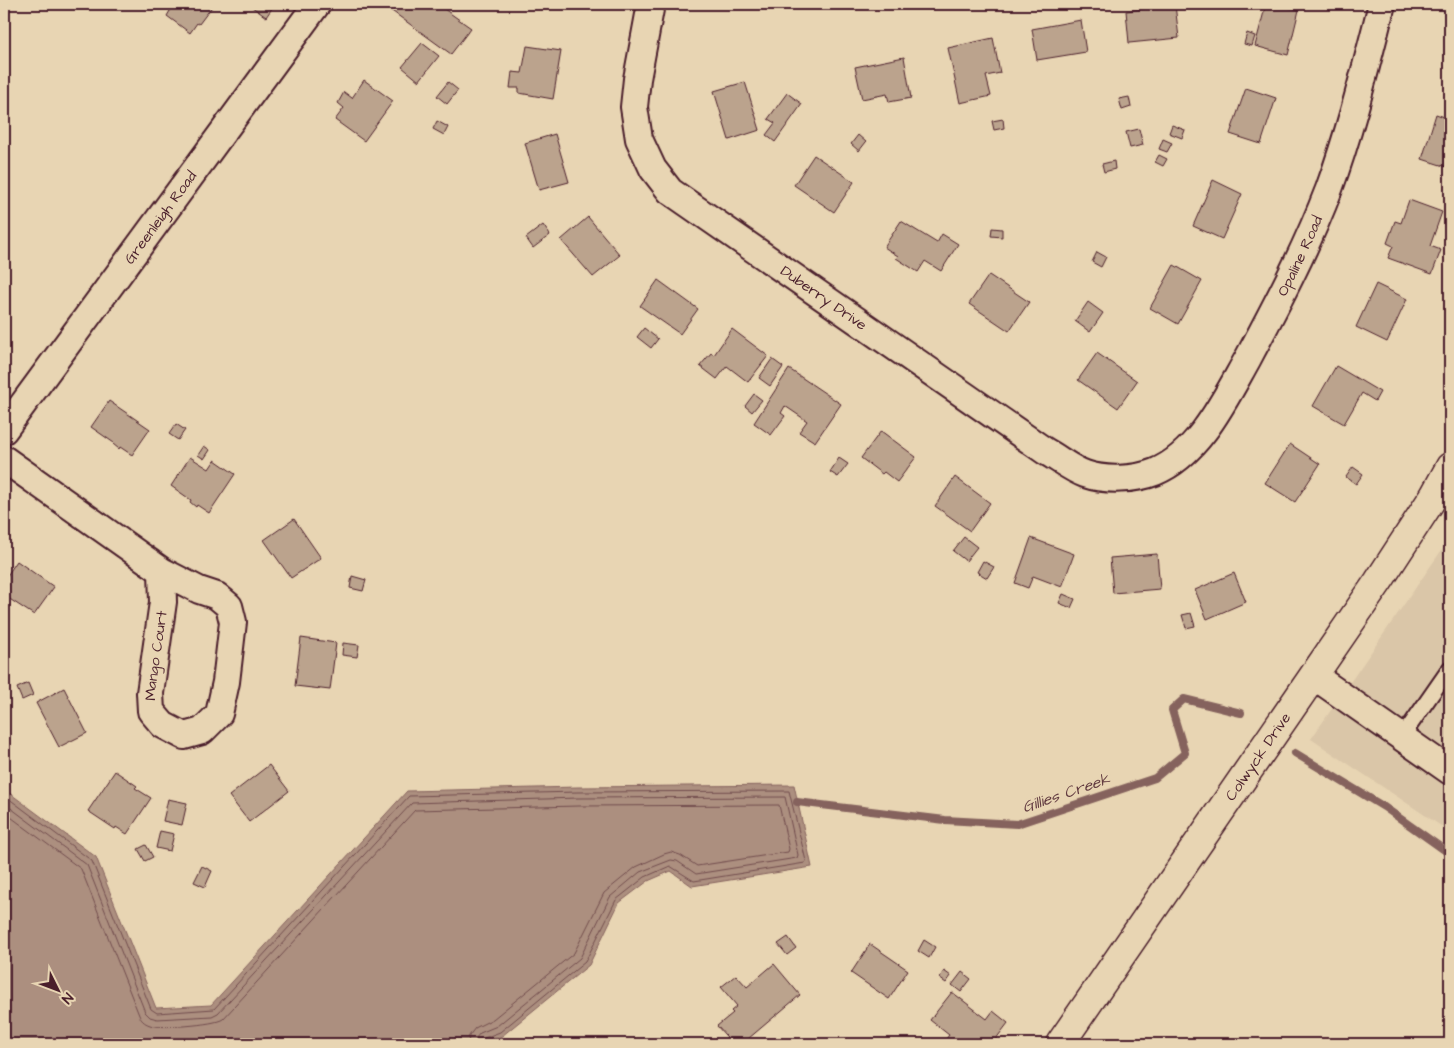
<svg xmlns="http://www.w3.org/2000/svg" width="1454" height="1048" viewBox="0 0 1454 1048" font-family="'Architects Daughter',sans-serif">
<rect width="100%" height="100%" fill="#e8d5b3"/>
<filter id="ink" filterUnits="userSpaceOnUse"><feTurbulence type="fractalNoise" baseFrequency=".02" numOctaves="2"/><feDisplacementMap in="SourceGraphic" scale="10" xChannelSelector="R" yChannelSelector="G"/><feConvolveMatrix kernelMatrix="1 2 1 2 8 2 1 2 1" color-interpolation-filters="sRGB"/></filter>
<g filter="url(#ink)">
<!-- built -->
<polygon fill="#dac6a8" points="1450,538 1450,832 1311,739"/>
<!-- water -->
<polygon fill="#ac8f7f" stroke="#85625d" points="794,785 812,867 692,886 671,871 648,881 619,903 589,965 502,1036 481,1044 4,1044 4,789 96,857 156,1008 211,1005 407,791 578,787"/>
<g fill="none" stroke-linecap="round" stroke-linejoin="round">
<!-- shore -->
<g stroke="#714c4d" stroke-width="1">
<polyline points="4,795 92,861 151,1009 157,1013 214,1009 409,796 578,792 789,791 806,861 805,863 694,881 670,866 645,877 616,900 585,962 500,1032 484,1038 481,1044"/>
<polyline points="4,803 87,865 145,1012 150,1017 157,1019 212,1016 218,1013 412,803 578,798 785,797 798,855 797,858 696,874 677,861 671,860 640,872 610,897 580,958 497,1026 480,1033 476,1038 475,1044"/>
<path d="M4,812L81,869L139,1015C141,1020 144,1023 150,1025C159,1029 215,1025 223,1019L415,810L579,806L779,805L789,849L788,852L697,866L680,855L671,852L664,854L636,867L604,893L574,953L493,1019L475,1028L469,1036L468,1044"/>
</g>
<!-- stream -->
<g stroke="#85625d" stroke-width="8">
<polyline points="1295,753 1384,807 1450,854"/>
<polyline points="797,802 945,820 1017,824 1155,778 1185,753 1172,710 1184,699 1241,713"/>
</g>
</g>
<!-- building -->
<g fill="#bba38d" stroke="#4a1f2b">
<polygon points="174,4 214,4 199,24 197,23 190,33 167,16"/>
<polygon points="248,4 275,4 266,17"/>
<polygon points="393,4 437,4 471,28 451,54 389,9"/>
<polygon points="1266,4 1274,4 1299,10 1288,55 1255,46"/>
<polygon points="1175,5 1179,38 1129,43 1126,11"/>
<polygon points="1081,20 1086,52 1037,60 1032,29"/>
<polygon points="1247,33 1255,36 1252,46 1244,44"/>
<polygon points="993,38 1000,73 986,76 991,96 960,103 948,48"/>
<polygon points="422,43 439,56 419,81 402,67"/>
<polygon points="527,46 561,51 553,99 519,93 519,88 510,88 512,72 522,73"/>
<polygon points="904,57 911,98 889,102 887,94 862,99 855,67"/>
<polygon points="364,80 393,101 364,141 335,120 344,108 338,103 344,92 352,98"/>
<polygon points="448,82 458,90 447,104 437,96"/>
<polygon points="745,82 760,130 729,140 714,91"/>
<polygon points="1246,88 1276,98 1261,144 1230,134"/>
<polygon points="787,93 802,104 775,142 766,135 775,123 768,119"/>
<polygon points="1129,97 1131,107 1122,110 1119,99"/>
<polygon points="1436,114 1450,119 1450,168 1422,159"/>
<polygon points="1003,119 1004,128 994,130 992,121"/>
<polygon points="437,121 448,127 444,135 433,129"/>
<polygon points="1172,125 1185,130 1182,138 1169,133"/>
<polygon points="1139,129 1143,145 1130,148 1126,132"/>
<polygon points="555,134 569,182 539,190 525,143"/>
<polygon points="858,135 866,142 859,151 851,144"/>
<polygon points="1163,139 1172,143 1167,152 1159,149"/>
<polygon points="814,155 854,182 834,212 794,185"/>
<polygon points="1159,155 1167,159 1163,166 1155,162"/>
<polygon points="1114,161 1115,169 1104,172 1102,164"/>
<polygon points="1213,180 1242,194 1222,239 1193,226"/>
<polygon points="1409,200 1442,212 1430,246 1441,250 1432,274 1388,258 1393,246 1387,243 1395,221 1401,223"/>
<polygon points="588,217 620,255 593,277 561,240"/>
<polygon points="901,221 937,243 942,234 958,244 941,271 925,261 918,272 896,258 898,256 884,247"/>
<polygon points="543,225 550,235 533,248 526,238"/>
<polygon points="992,228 1002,229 1002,237 991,236"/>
<polygon points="1097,252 1106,257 1101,267 1092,262"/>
<polygon points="1174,265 1202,281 1178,324 1150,308"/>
<polygon points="989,275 1029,302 1009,331 969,304"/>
<polygon points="658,280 698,309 680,334 640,306"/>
<polygon points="1376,284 1407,299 1387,342 1356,327"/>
<polygon points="1088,302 1103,313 1090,332 1075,321"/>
<polygon points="644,328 658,339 651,348 637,337"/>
<polygon points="732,329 768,356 748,382 727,366 717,379 700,366 711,353 714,355"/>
<polygon points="1097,353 1137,381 1118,408 1078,380"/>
<polygon points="772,359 783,367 770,386 759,378"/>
<polygon points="1336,366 1380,392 1375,401 1362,393 1344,424 1313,406"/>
<polygon points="789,369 841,404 815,442 799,432 807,421 785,406 781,413 785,416 771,435 754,423"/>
<polygon points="754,394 762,400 752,412 745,406"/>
<polygon points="109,401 150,429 132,455 120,447 119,449 113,444 114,443 91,427"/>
<polygon points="176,424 185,430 178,440 169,434"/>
<polygon points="881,431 916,457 897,482 884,472 882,474 861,458"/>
<polygon points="1290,444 1320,464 1295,502 1265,483"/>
<polygon points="204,446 210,450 204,459 198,455"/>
<polygon points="190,457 209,469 215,460 235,474 209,513 197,505 196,507 190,502 191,500 171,486"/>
<polygon points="839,458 848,464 838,477 830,472"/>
<polygon points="1353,467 1363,474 1356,484 1346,477"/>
<polygon points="955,477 990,503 970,531 935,506"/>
<polygon points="294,519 321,558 291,578 264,540"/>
<polygon points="964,537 977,547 966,561 953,551"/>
<polygon points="1031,538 1074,554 1062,587 1033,576 1028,588 1015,583"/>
<polygon points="1157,554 1160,589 1113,593 1110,558"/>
<polygon points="17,561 54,587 34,615 8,598 4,604 4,580"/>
<polygon points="983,561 994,567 987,578 977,572"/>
<polygon points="1234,573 1246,602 1207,619 1195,590"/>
<polygon points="352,576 366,580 363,591 350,588"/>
<polygon points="1063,594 1075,599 1071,608 1059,603"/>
<polygon points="1191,613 1195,626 1186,628 1182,615"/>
<polygon points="301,638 336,643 330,690 295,686"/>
<polygon points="343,643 359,645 357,657 342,655"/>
<polygon points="28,683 33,695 22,700 17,688"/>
<polygon points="64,688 87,733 59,747 36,703"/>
<polygon points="269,765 289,791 249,822 229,796"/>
<polygon points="115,771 137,786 135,788 151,798 127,834 116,827 115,829 88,811"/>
<polygon points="168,799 187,803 182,825 163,821"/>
<polygon points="160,831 174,834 170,851 156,848"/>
<polygon points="146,845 153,857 145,861 138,849"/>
<polygon points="202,866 212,871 205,887 194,882"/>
<polygon points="788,937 796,948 787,955 778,944"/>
<polygon points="924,940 935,947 929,958 918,951"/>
<polygon points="870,944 908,970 889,999 851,973"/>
<polygon points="774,964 800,995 742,1044 733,1044 717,1026 733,1013 731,1011 737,1006 721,987 736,975 747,987"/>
<polygon points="944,971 951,976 946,983 939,978"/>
<polygon points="962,972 971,979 961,992 952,985"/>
<polygon points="952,992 987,1019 993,1011 1008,1023 992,1044 964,1044 961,1042 959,1044 953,1044 946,1039 949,1035 930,1020"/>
</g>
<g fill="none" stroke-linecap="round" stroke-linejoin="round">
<!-- service casing -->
<g stroke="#4a1f2b" stroke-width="18">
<polyline id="service" points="1402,737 1450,668"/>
</g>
<!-- minor casing -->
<g stroke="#4a1f2b" stroke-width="30">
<g id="minor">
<path id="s1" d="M651,4L637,79L634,107L639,139L653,169L670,191L1045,451C1058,458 1071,469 1085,474C1105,481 1135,480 1155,472C1199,454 1225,399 1247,360C1277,304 1306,249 1329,189C1351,129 1366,66 1382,4"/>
<path id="s2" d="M4,430L317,4"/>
<path id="s3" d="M4,459L162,571L199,590L217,596L229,606L233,622L226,682L219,714L202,731L184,736L163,725L151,711L150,693L163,602L162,571"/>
<polyline points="1314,676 1450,771"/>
</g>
</g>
<!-- tertiary casing -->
<g stroke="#4a1f2b" stroke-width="31">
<g id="tertiary">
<path id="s4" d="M1060,1044L1378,582L1434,496L1450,467"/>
</g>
</g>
<!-- service -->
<use href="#service" stroke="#e8d5b3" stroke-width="14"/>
<!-- minor -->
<use href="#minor" stroke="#e8d5b3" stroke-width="26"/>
<!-- tertiary -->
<use href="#tertiary" stroke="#e8d5b3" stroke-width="28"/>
</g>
</g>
<g text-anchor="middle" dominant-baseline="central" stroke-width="5" stroke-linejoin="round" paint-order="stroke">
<!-- street labels -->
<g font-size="15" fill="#4a1f2b" stroke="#e8d5b3">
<text stroke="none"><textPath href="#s2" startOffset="264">Greenleigh Road</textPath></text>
<text stroke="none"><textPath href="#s1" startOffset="1036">Opaline Road</textPath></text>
<text stroke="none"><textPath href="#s1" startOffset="385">Duberry Drive</textPath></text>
<text stroke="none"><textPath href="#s3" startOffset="520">Mango Court</textPath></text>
<text stroke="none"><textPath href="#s4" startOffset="349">Colwyck Drive</textPath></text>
</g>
<!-- water labels -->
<g font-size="16" font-style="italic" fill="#623b40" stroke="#e8d5b3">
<text transform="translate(1066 793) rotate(-19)">Gillies Creek</text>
</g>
</g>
<!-- margin -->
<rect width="1454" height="1048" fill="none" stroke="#e8d5b3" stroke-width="20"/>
<rect x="10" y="10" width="1434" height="1028" fill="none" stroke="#4a1f2b" stroke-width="2" filter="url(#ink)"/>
<!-- north arrow -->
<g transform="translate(58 990) rotate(132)" stroke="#e8d5b3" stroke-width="4" paint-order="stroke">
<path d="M0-4L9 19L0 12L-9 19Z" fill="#4a1f2b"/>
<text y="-8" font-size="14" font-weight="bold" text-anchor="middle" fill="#4a1f2b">N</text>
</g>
</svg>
